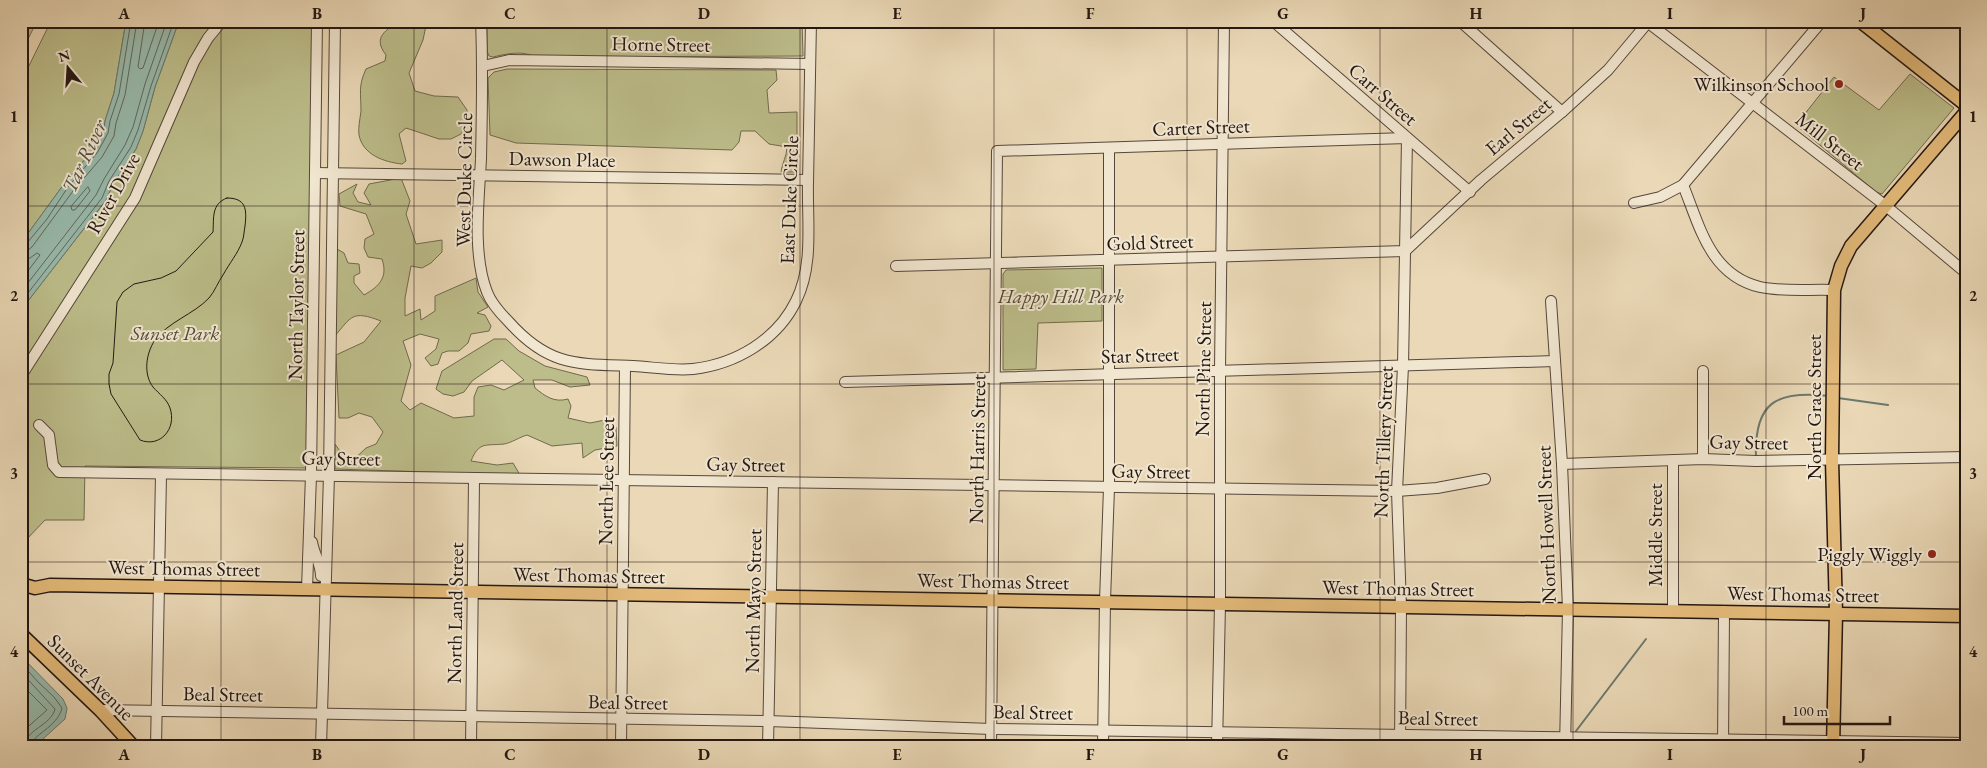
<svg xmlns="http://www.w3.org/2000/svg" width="1987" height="768" viewBox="0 0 1987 768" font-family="'EB Garamond',serif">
<rect width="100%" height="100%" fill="#ead8b6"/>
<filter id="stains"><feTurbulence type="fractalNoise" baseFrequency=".004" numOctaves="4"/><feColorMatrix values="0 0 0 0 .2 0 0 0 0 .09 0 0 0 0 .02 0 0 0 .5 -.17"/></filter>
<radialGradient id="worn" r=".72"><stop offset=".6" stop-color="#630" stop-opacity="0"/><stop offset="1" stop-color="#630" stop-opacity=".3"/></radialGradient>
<!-- green -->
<g fill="#bcbd8a" stroke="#706a4e">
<polygon points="21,21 37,21 21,53"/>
<polygon points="51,21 126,21 114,93 105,121 104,131 93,150 64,184 21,243 21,82"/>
<polygon points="179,21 314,21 307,468 85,466 84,520 45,520 25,541 21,577 21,310 106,200 113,184 136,149 143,131 155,87"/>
<path d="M400,21H427L423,40L409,73L415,91L434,96L458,97L467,110V125L461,134L451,139H439L406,128L399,134L406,161L402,164C384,162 363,155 359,135C358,128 360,119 361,111C361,93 358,86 366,69L385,61L386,55C372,37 386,30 400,21Z"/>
<path d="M487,21H802L803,56L535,57C524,50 505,54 493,57L489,56L487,51Z"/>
<path d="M507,69L776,70L777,80L767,90L769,113L797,112V172H781C782,163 787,156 787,147L769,144L755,131H741L739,142L732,150L516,143L490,135L488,78L494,72Z"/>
<polygon points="1910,74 1954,108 1882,194 1876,192 1796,125 1834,77 1879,110"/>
<path d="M401,178L410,201L406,214L416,244L442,240V252L431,263L422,268L411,266L405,298V316L420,309L421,320L435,311V296L476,278L478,292L488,307L477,313L485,315L491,326L489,331L471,334L468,343L459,351H448L442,353L438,364L431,366L425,358L436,349L439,339L420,334L403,341L411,365L401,401L410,410L421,403L454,418L474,416V397L478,387L491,385L504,390L524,380L502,360L472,381L464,392L453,396L443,394L436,389L442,371L494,339H506L519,351L545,366L587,377L590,385L570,387L552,380H533L535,388C545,396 554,403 568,399L571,406L568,418L590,423L605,420L616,427L617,446L595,450L583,458L582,443L552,446L527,435C520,437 511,443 504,444C486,446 479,441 471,461L497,465L513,463L520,475L335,469V444L349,464L366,448L376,444L383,432L372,417L359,413L348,418H339L336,355L364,342L381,321C352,310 352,316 334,337L337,249L344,253L348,263L359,264L360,273L354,276V283L364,295C380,286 388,277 382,259L368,257L364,248L365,239L374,234L366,214L340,206L339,194L357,184L353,193L358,202L371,205L364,193L369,184Z"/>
<polygon points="1102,268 1102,321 1038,323 1036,369 1003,370 1003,274 1006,270"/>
</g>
<!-- water -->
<g fill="#98baac" stroke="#6a796e">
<polygon points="126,21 179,21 155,87 143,131 136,149 113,184 106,200 21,310 21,243 64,184 93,150 104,131 105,121 114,93"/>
<polygon points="21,656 63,699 67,708 65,719 44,738 34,747 21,747"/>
</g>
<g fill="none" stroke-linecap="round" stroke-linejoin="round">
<!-- shore -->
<g stroke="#5e685f" stroke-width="1">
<polyline points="145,21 138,67 140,69 143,68 159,21"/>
<polygon points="88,187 90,191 75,210 72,210 71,207"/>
<polyline points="21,245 27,243 47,219 68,187 97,153 108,133 110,121 119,94 131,21"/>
<polyline points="21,252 27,251 32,247 73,191 102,157 114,136 116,123 125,95 137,21"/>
<polyline points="21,259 30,258 37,253 40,255 21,280"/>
<polyline points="21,292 96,195 104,179 125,145 133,127 145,84 167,21"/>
<polyline points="21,302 102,198 109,181 131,147 138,130 151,86 174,21"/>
<path d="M21,663L38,682L54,697L62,708C57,728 32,734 30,747"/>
<path d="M21,672L55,709C51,726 25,729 24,747"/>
<polyline points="21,684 47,710 21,733"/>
</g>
<!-- stream -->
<g stroke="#6a796e" stroke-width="2">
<polyline points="1838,398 1888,405"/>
<polyline points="1961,406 1964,396"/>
<path d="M1756,458C1754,403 1775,390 1829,396"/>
<polyline points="1576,731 1646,639"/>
</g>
<!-- minor casing -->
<g stroke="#56473b" stroke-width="12">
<g id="minor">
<path d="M481,21C483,67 482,113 481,159C479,199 472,254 487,292C491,303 501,314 509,322C549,367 578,364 633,366C652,367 674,371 693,369C736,364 777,340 796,301C814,265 807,221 808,183C809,129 810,75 811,21"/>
<polyline points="1273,21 1470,192"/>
<polyline points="1460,21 1562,112"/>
<polyline points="1646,21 1886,206 1966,273"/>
<polyline points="483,66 509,60 810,64"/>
<polyline points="315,173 808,180"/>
<path d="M1683,185C1700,227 1710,275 1760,287C1782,292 1811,289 1834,290"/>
<polyline points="1634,203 1660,197 1683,185 1822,21"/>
<polyline points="896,266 1405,251 1481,180 1562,112 1608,70 1649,21"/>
<polyline points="1551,301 1562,464 1568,609 1565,747"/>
<polyline points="1703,371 1703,459"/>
<polyline points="21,376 135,198 194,62 208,38 222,21"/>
<polyline points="845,382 1555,361"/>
<polyline points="39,425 49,435 53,465 59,472 1397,491 1437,488 1485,479"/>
<polyline points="1673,460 1673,610"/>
<polyline points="1562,464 1703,459 1756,461 1966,457"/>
<path d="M312,542C314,554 321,564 321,576"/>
<polyline points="307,589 311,475 317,21"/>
<polyline points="100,710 768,721 992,729 1966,743"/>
<polyline points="1723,746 1724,611"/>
<polyline points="156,747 161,474"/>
<polyline points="321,747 329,475 335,21"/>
<polyline points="471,747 474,479"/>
<polyline points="621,747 625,366"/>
<polyline points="768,747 773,482"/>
<polyline points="991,747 997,151 1407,138 1403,366 1397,491 1401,607 1400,747"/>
<polyline points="1103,747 1105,601 1109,488 1109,148"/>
<polyline points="1217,747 1220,604 1220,370 1224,21"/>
</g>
</g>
<!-- major casing -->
<g stroke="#241712" stroke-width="15">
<g id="major">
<polyline points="1860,21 1966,105"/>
<polyline points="21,584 35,588 50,585 1966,616"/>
<polyline points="21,634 100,710 134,747"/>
<polyline points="1833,747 1836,613 1832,460 1834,290 1841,266 1851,246 1966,112"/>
</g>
</g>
<!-- minor -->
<use href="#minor" stroke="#f1e6d0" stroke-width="10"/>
<!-- major -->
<use href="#major" stroke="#e5bc7b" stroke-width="12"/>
<!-- tram -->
<path stroke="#241712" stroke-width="1" d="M227,198C246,198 247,209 245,226C244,231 244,237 242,242C238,253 229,264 223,275C218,282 215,291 209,298C194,314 168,322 155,340C146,353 143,374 153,387C159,394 167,399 170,408C177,429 160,448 140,440L111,394L109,384V374L113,363L117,302L123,292L134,284L161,278L176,271L213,232C214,218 211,204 227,198Z"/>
</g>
<!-- grid -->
<path fill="none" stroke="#241712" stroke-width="1" stroke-opacity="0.55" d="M221,21V747M414,21V747M607,21V747M800,21V747M994,21V747M1187,21V747M1380,21V747M1573,21V747M1766,21V747M21,206H1966M21,384H1966M21,562H1966"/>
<!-- markers -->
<g fill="#8f2418" stroke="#f1e6d0" stroke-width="2">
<circle cx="1839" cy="84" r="5"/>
<circle cx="1932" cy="554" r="5"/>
</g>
<g text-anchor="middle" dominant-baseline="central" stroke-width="4" stroke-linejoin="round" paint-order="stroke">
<!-- street labels -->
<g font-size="20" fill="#241712" stroke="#f1e6d0">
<text transform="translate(661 44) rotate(1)">Horne Street</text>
<text transform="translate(1383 94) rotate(41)">Carr Street</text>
<text transform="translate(1518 126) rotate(-40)">Earl Street</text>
<text transform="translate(1201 127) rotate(-2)">Carter Street</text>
<text transform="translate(1830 141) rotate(38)">Mill Street</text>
<text transform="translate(562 159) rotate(1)">Dawson Place</text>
<text transform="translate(464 180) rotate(-89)">West Duke Circle</text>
<text transform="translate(113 193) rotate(-61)">River Drive</text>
<text transform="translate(789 200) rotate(-88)">East Duke Circle</text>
<text transform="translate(1150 242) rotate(-2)">Gold Street</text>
<text transform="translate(296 305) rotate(-89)">North Taylor Street</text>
<text transform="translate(1140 355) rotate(-2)">Star Street</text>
<text transform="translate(1203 369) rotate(-89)">North Pine Street</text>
<text transform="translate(1814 407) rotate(-90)">North Grace Street</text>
<text transform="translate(1383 442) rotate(-88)">North Tillery Street</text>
<text transform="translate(1749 442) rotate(1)">Gay Street</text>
<text transform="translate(977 449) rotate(-89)">North Harris Street</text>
<text transform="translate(341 458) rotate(1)">Gay Street</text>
<text transform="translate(746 464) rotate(1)">Gay Street</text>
<text transform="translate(1151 471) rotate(1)">Gay Street</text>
<text transform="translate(606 481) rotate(-89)">North Lee Street</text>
<text transform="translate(1546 524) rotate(-92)">North Howell Street</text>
<text transform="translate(1655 535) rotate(-90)">Middle Street</text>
<text transform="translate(184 568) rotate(1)">West Thomas Street</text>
<text transform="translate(589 575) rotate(1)">West Thomas Street</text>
<text transform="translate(993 581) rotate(1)">West Thomas Street</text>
<text transform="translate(1398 588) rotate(1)">West Thomas Street</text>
<text transform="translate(1803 594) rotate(1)">West Thomas Street</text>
<text transform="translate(753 601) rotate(-89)">North Mayo Street</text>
<text transform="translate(455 613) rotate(-89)">North Land Street</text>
<text transform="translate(91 677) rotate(45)">Sunset Avenue</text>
<text transform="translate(223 694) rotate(1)">Beal Street</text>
<text transform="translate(628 702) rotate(1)">Beal Street</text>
<text transform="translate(1033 712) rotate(1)">Beal Street</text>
<text transform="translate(1438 718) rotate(1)">Beal Street</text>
</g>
<!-- poi labels -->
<g font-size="20" fill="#241712" stroke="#f1e6d0" text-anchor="end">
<text x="1829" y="84">Wilkinson School</text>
<text x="1922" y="554">Piggly Wiggly</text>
</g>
<!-- park labels -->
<g font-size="20" font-style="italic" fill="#524936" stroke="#f1e6d0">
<text x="1061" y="296">Happy Hill Park</text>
<text x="175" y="333">Sunset Park</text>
</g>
<!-- water labels -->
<g font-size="21" font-style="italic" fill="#4d5048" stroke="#f1e6d0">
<text transform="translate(84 156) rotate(-65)">Tar River</text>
</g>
</g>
<!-- margin -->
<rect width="1987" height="768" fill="none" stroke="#ead8b6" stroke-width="55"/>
<!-- north arrow -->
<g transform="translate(68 68) rotate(342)" stroke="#f1e6d0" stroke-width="4" paint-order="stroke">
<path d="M0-4L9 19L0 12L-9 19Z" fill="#241712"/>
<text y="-8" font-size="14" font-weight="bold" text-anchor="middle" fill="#241712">N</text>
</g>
<!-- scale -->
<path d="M1784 716v8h106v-8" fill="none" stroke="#241712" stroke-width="2.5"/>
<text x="1792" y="716" font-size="15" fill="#241712" stroke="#f1e6d0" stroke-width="4" paint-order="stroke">100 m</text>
<rect x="28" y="28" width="1932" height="712" fill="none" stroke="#241712" stroke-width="2"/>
<g font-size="16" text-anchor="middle" font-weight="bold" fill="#241712">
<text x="124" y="19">A</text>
<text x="317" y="19">B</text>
<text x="510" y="19">C</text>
<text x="704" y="19">D</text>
<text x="897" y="19">E</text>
<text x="1090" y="19">F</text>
<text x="1283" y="19">G</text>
<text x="1476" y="19">H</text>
<text x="1670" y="19">I</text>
<text x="1863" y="19">J</text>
<text x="14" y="122">1</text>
<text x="1973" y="122">1</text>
<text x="14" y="301">2</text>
<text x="1973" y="301">2</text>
<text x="14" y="479">3</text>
<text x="1973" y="479">3</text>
<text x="14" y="657">4</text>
<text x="1973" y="657">4</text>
<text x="124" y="760">A</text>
<text x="317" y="760">B</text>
<text x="510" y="760">C</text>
<text x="704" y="760">D</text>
<text x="897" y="760">E</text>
<text x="1090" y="760">F</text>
<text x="1283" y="760">G</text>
<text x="1476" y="760">H</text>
<text x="1670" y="760">I</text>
<text x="1863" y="760">J</text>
</g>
<rect width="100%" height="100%" filter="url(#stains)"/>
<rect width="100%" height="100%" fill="url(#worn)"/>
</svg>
